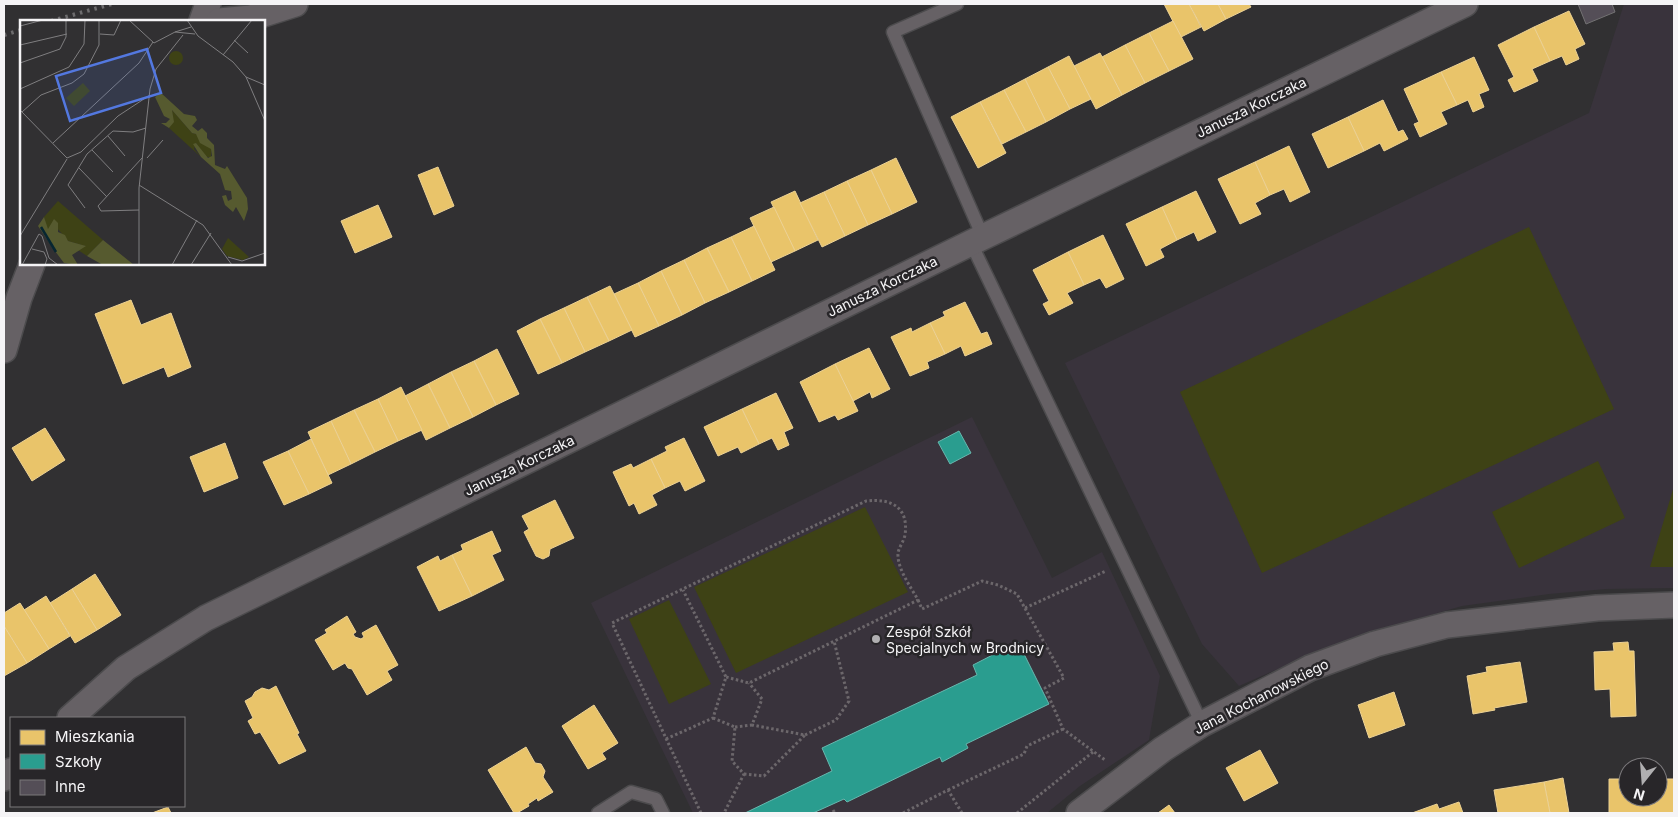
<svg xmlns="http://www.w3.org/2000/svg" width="1678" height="817" viewBox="0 0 1678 817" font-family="Inter,sans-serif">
<rect width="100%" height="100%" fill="#313032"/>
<!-- built -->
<g fill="#39333c">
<polygon points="1624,4 1674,4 1674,588 1606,589 1549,594 1462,606 1382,629 1321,650 1239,686 1202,644 1065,363 1589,113"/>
<polygon points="972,417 1052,578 1102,552 1160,676 1149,740 1080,786 1047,813 693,813 591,603"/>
</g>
<!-- green -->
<g fill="#3e4215">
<polygon points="1529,227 1614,409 1262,573 1180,392"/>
<polygon points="1598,461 1625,518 1519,568 1492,512"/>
<polygon points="1674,486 1674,567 1650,567"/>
<polygon points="865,507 908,592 736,673 694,587"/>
<polygon points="669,600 711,684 669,704 629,619"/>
</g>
<!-- homes -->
<g fill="#e9c46a" stroke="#edd294">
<polygon points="1164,4 1189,4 1201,27 1181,37"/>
<polygon points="1189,4 1218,4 1226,19 1204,31"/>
<polygon points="1218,4 1249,4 1251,7 1226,19"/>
<polygon points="1569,11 1585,44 1575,49 1579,59 1566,65 1562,56 1550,61 1534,27"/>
<polygon points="1173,21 1193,59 1169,71 1149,33"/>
<polygon points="1534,27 1550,61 1532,69 1538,81 1514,92 1508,80 1514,77 1498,45"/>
<polygon points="1149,33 1169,71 1145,83 1125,45"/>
<polygon points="1125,45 1145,83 1122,95 1102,57"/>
<polygon points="1100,53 1122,95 1096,109 1074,66"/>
<polygon points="1069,56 1091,99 1070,109 1048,67"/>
<polygon points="1474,57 1489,90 1479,94 1484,107 1473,112 1468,100 1457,105 1441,72"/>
<polygon points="1048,67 1070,109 1046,122 1025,79"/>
<polygon points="1441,72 1457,105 1441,112 1447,124 1420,137 1414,124 1419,122 1404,89"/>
<polygon points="1025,79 1046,122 1026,132 1004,90"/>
<polygon points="1004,90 1026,132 1002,144 980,102"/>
<polygon points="1383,100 1398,132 1403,130 1408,139 1384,151 1380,143 1364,151 1348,117"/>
<polygon points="980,102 1006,153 978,168 951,117"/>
<polygon points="1348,117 1364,151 1328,168 1312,134"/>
<polygon points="1289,146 1310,192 1290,202 1284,189 1270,195 1255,162"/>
<polygon points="896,158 917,202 892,214 871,170"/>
<polygon points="1255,162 1270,195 1255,203 1261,214 1240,224 1218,179"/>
<polygon points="438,167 454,206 434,215 418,175"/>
<polygon points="871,170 892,214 868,225 847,181"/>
<polygon points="847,181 868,225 845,236 824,192"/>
<polygon points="795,191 818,240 795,251 771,202"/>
<polygon points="1196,191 1216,232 1198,241 1194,232 1177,240 1162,207"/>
<polygon points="824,192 845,236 822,247 800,203"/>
<polygon points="378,205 392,237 355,253 341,221"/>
<polygon points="774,207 795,251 771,262 750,218"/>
<polygon points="1162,207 1177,240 1160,249 1164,257 1146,266 1126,224"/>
<polygon points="754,226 775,270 752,281 731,237"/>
<polygon points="1103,235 1124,279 1106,288 1100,278 1084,285 1068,252"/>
<polygon points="731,237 752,281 729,292 707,248"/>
<polygon points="707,248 729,292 705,303 684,260"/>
<polygon points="1068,252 1084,285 1067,293 1073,303 1049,315 1043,304 1049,301 1033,270"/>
<polygon points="684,260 705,303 682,315 661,271"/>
<polygon points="661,271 682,315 659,326 638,283"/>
<polygon points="638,283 659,326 635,337 614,294"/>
<polygon points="610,286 632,330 609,341 587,297"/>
<polygon points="587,297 609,341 585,352 564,308"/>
<polygon points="131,300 141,325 171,313 191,367 168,377 164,367 123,384 95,314"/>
<polygon points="965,302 981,334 987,332 992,344 965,356 961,346 945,354 930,323 945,316 943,312"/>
<polygon points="564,308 585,352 562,363 540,319"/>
<polygon points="540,319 562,363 538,374 517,331"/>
<polygon points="930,323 945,354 927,362 929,368 910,376 891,337 911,328 912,332"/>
<polygon points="869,348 890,389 872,398 870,392 853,401 835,364"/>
<polygon points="497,349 519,394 496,405 474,361"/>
<polygon points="474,361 496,405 473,417 451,372"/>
<polygon points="835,364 858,411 838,420 835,415 819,422 800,382"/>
<polygon points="451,372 473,417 450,428 428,384"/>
<polygon points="428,384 450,428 426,440 405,396"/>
<polygon points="401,387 422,430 398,441 378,399"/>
<polygon points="776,393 793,428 784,432 789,445 778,450 772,438 759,444 742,409"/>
<polygon points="378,399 398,441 375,452 354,410"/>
<polygon points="742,409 759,444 741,453 738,447 718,456 704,427"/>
<polygon points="354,410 375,452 351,464 331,421"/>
<polygon points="331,421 351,464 328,475 308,432"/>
<polygon points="45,428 65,460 32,481 12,448"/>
<polygon points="684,438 705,481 685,491 680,481 665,488 651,459 667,451 665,447"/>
<polygon points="311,439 332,483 309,494 288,451"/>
<polygon points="225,443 238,478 204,492 190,457"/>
<polygon points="288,451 309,494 284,505 263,462"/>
<polygon points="651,459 665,488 652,495 657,505 639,514 634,503 629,506 613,472 631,464 633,468"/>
<polygon points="555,500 574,538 550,549 549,556 543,559 536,556 524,532 529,529 522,516"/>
<polygon points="492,531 501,551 492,555 504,580 472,596 452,555 463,550 461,545"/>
<polygon points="452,555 472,596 439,611 417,567 438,556 440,561"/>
<polygon points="95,574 121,615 97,630 72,589"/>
<polygon points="72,589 97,630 75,643 50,603"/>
<polygon points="46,596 70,636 49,649 24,610"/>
<polygon points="20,603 49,649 27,663 4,626 4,613"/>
<polygon points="347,616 356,632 353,634 355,637 361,639 364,637 362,633 376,625 398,665 387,671 392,680 367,695 352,669 348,668 345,663 333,670 315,640 327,633 325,630"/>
<polygon points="4,626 27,663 4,676"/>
<polygon points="1628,642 1629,651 1634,651 1636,716 1611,717 1610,689 1595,690 1594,652 1614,651 1613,643"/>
<polygon points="1520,662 1527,702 1494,708 1495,710 1473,714 1467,676 1487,672 1486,667"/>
<polygon points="276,686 299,733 297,734 306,751 279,764 260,732 255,734 248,721 253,718 245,701 252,697 255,692 262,688 269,690"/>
<polygon points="1394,692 1405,725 1369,738 1358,705"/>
<polygon points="594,705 618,743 602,753 606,759 588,769 562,726"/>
<polygon points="526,747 535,763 541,764 545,771 543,777 553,792 538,801 537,798 528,804 529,806 517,813 514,813 488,770"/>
<polygon points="1260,750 1278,783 1244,801 1226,768"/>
<polygon points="1563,778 1569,813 1550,813 1544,782"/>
<polygon points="1609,779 1628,779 1628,797 1658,797 1658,779 1674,779 1674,813 1609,813"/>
<polygon points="1544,782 1550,813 1498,813 1494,790"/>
<polygon points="1459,802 1463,813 1412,813 1437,804 1439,809"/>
<polygon points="1169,805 1175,813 1158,813"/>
<polygon points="168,807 171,813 152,813"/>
</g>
<!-- schools -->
<g fill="#2a9d8f" stroke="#67b7ae">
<polygon points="959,431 971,453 950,464 938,442"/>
<polygon points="1018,642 1049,704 966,744 968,748 942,762 940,757 847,802 844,799 813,813 745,813 832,771 822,748 977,675 973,665"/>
</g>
<!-- building -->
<polygon fill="#544e57" stroke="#737273" points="1578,4 1612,4 1615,12 1586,24"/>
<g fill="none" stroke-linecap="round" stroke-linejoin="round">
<!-- lane casing -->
<g stroke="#4c4b4d" stroke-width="15">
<g id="lane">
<polyline points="957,4 893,32 983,237"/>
<polyline points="971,243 1202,724"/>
<polyline points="598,813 631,792 656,799 663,813"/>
</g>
</g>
<!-- street casing -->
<g stroke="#4c4b4d" stroke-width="28">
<g id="street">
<polyline points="202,21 208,4"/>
<polyline points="219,21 251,18 295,4"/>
<polyline points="4,350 19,298 32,264"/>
<polyline points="70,718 126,668 206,618 983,237 1465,4"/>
<polyline points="4,778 11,771"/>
<polyline points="1079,813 1163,749 1202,724 1310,668 1375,644 1447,625 1597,608 1674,605"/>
</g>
</g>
<!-- path -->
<g stroke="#6c676b" stroke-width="3" stroke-dasharray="2.5 2.5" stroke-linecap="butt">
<polyline points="918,600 922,609 982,581 998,585 1017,594 1064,678 1045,688 1063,729 1105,760"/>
<polyline points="1025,608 1106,571"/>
<polyline points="713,718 735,727 732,761 744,774 724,813"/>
<polyline points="735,727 752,725 762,699 749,683"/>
<polyline points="805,735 836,720 849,701 834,641"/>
<polyline points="666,739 713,718 726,677 683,590"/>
<polyline points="744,774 764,776 805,735 752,725"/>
<polyline points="948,790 1024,754 1027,746 1063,729"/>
<polyline points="833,810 835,813"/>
<path d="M701,813L612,623L866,501C891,498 909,507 905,535C904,541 899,547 898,553C897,569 911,587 918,600L749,683L726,677"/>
<polyline points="903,813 948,790 962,813"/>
<polyline points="1017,813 1093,752"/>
</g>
<!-- lane -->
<use href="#lane" stroke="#666165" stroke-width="12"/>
<!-- street -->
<use href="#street" stroke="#666165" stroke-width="25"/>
<!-- rail -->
<g stroke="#6d6c6e" stroke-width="4" stroke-dasharray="2.5 5" stroke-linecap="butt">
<polyline points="51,21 112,4"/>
<polyline points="4,35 21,30"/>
</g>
</g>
<!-- markers -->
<circle fill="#b0afb1" stroke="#282629" stroke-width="2" cx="876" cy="639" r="5"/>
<g text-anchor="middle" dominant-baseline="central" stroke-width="5" stroke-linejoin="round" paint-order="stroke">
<!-- street labels -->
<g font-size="14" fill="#f5f4f6" stroke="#282629">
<text transform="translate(1251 107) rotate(-26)">Janusza Korczaka</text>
<text transform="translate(882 286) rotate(-26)">Janusza Korczaka</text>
<text transform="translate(519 465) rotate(-26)">Janusza Korczaka</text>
<text transform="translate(1261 696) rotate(-27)">Jana Kochanowskiego</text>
</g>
<!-- poi labels -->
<g font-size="14" fill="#f5f4f6" stroke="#282629" text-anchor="start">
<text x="886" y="631">Zespół Szkół<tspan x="886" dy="16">Specjalnych w Brodnicy</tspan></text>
</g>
</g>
<!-- overview -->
<g transform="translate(20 20)">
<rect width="245" height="245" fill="#313032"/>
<path d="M149 38a7 7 0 1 1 14 0a7 7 0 1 1-14 0ZM63,63L70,71L54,86L46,78ZM152,90L172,113L176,114L191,129V138L185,136L176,123L174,129L181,137L149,108L153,102ZM38,181L83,220L67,236L58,230L65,226L48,221L37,208L28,210L26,205L24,197ZM208,218L229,237L223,240L207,236L202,229Z" fill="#3e4215"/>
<path d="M141,73L164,94L175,96L177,100L172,106L178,111L182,108L187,113V118L194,125L195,145L205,149L207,146L227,178L228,189L224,201L216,187L213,192L205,185L202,176L206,175L208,181L212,179L211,171L205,170L200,154L181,137L173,124L176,123L188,138L192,136L191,129L180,123L176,114L172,113L152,90L154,102L149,108L141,103H146L150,99L144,96L135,77ZM24,197L28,209L34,199L38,203V212L45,215L48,221L66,226L52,235L58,245L44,243L35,231L18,206ZM83,220L114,245H83L67,236Z" fill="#565a2f"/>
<path fill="none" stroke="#072631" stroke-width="2.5" d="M21,207L36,232"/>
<path fill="none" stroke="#7f7e80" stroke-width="1" d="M109,0L134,23L155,12L175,14M167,0L178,16L213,42L226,57L245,101M0,6L23,0M155,12L171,7M80,14L94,15L101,0M214,20L228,33M0,25L47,14M203,35L232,0M0,43L40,29L46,17V0M226,57L245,65M0,69L49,47L64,24L65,0M0,90L47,138M2,92L21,75L52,63L64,54L79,25V0M88,116L105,136M33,123L119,43L133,22M72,130L93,152M47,138L61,132L98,96L130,75M127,138L143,120M59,148L87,177M119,165L183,205L212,245M65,188L48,165L67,134L93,111L113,112L126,108M119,190L81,191L78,186L122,138M0,216L47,139M12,229L24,232L27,239L25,245M208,237L222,241L245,233M2,245L19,214L22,216L29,238L38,245M119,245V168L130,69L136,49L163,15M152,245L177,200M171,245L191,213"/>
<path fill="#5378e0" fill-opacity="0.15" stroke="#5378e0" stroke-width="2.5" d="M127,29L141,73L50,101L36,56Z"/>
<rect width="245" height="245" fill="none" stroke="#f5f4f6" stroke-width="2.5"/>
</g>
<!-- border -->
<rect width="1678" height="817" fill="none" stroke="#f5f4f6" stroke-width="10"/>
<!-- legend -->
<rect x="10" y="717" width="175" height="90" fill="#282629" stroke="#7a787b"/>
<rect x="20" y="730" width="25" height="15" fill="#e9c46a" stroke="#7a787b"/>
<text x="55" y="742" font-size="15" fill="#f5f4f6">Mieszkania</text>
<rect x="20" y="754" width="25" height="15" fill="#2a9d8f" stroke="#7a787b"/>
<text x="55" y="767" font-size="15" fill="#f5f4f6">Szkoły</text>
<rect x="20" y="780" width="25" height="15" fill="#544e57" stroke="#7a787b"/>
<text x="55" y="792" font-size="15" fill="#f5f4f6">Inne</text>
<!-- north arrow -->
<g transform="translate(1643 782) rotate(197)"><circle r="24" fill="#282629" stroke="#7a787b"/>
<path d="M0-4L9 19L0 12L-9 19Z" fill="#b0afb1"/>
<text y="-8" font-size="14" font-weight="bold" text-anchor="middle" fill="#f5f4f6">N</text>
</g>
</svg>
